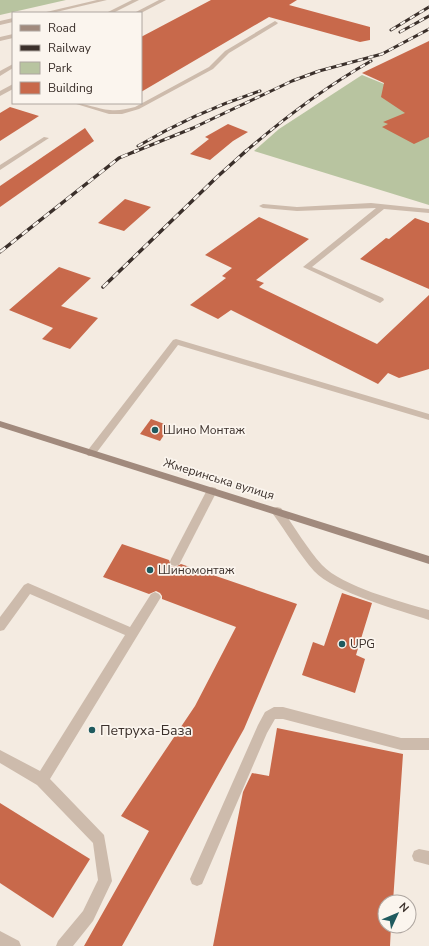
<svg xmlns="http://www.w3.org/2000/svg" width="429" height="946" viewBox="0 0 429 946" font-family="'Nunito Sans',sans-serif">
<rect width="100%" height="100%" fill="#f4ebe1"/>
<!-- green -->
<g fill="#b8c4a0">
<polygon points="0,0 66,0 0,15"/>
<polygon points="362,75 394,88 429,114 429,205 254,151 279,129"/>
</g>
<!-- building -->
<g fill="#c8694b">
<polygon points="211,0 297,0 289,5 370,27 370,40 360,42 269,17 141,92 141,37"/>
<polygon points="429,41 429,137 414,144 382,127 388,124 383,122 405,113 381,97 384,83 362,73"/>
<polygon points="10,107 39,116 0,141 0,113"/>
<polygon points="228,124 248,132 233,141 210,160 190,154 209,139 205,137"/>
<polygon points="85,128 94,141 0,207 0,186"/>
<polygon points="125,199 151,207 124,231 98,223"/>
<polygon points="259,217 309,239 256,280 264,283 259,287 377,344 429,295 429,369 399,378 388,373 378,384 231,310 218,319 190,305 226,278 222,276 232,268 205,255"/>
<polygon points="415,218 429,223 429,289 360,259 386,238 389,239"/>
<polygon points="59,267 91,278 61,306 98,318 70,349 42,339 53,328 9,310"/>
<polygon points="151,419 170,426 160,441 140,434"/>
<polygon points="122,544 169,560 171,566 175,567 181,564 297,604 244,729 122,946 84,946 149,831 121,816 195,706 236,627 162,599 162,596 160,593 156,591 149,594 103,577"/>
<polygon points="342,593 372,603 356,655 365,659 355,693 302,675 313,642 324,646"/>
<polygon points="277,728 403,754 393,902 385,902 385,926 391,926 390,946 213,946 243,792 252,773 269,776"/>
<polygon points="0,803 90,859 53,918 0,883"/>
</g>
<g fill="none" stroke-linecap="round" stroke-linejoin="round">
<!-- service -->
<g fill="#cdbbac" fill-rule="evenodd">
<polygon points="97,0 107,0 52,13 42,13"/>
<polygon points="132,0 139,0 113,13 106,13"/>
<polygon points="159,0 166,0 141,13 134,13"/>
<polygon points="13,18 13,22 0,25 0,21"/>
<path d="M275,21L278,23L277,24L229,53L213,69L139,109L122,114H109L73,103C86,103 97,109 110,110C119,111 126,109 135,107L209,67L225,51Z"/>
<polygon points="13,34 13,38 0,41 0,37"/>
<polygon points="13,64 13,68 0,76 0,71"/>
<polygon points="13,84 13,89 0,96 0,91"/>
<polygon points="44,137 49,138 0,170 0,165"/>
<polygon points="371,203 429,209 429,213 384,209 312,267 383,298 384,300 380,303 303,267 376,208 297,211 263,208 259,206 263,204 297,207"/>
<polygon points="176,339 429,414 429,420 178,345 94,456 88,456 86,453 88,450 173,340"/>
<polygon points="212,487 216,488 217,491 179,565 175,566 171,565 170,562 171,559 208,488"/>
<path d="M277,507L281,508C294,526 308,550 322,565C343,587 399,601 429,610V620C400,610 334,593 314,571C299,554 287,533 273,514L272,511L273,508Z"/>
<polygon points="28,583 130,627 151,594 155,592 159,594 161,597 50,779 104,835 112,881 93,921 73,946 56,946 58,941 83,911 98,880 93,843 37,785 0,763 0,750 40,771 125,635 30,594 4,630 0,631 0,617 24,585"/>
<polygon points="274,707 283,707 401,738 429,738 429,750 401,750 283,719 275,719 267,733 202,884 197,886 192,884 190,879 258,725 265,712"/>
<polygon points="419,849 429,851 429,865 414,861 412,856 414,851"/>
<polygon points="0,931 19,941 21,946 0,946"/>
</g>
<!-- secondary -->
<polygon fill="#a18a7d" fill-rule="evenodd" points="0,421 429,556 429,564 0,427"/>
<!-- rail-far1 casing -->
<g stroke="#3b302b" stroke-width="3">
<g id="rail-far1">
<polyline points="391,30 429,7"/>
<polyline points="400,32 429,16"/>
<path d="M138,146C177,123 217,105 260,91"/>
<polyline points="134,152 193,128 292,81 319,71 382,54 429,29"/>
<path d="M245,152C283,119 327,86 371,61"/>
</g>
</g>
<!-- rail casing -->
<g stroke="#3b302b" stroke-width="3.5">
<g id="rail">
<polyline points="0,252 119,158 136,151"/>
<polyline points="103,287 217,177 246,151"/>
</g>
</g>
<!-- rail-far1 -->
<use href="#rail-far1" stroke="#fbf5ee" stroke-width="2" stroke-dasharray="5.5" stroke-linecap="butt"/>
<!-- rail -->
<use href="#rail" stroke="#fbf5ee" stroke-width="2.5" stroke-dasharray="7" stroke-linecap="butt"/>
</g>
<!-- markers -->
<g fill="#1f5a5e" stroke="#fbf5ee" stroke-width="1.5">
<circle cx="155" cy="430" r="4"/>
<circle cx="150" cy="570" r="4"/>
<circle cx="342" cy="644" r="4"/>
<circle cx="92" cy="730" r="4"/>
</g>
<g text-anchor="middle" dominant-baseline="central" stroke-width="3.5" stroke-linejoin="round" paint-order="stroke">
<!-- poi labels -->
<g font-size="12" fill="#3b302b" stroke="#fbf5ee" text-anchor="start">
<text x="163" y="430">Шино Монтаж</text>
<text x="158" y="570">Шиномонтаж</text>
<text x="350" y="644">UPG</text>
</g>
<!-- street labels -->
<g font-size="12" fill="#3b302b" stroke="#fbf5ee">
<text transform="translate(219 479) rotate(17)">Жмеринська вулиця</text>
</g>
<!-- near-poi labels -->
<g font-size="14" fill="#3b302b" stroke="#fbf5ee" text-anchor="start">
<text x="100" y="730">Петруха-База</text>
</g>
</g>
<!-- legend -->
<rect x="12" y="12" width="130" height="92" fill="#fbf5ee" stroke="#aea6a0"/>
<rect x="20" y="25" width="20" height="6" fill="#a18a7d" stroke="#aea6a0"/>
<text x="48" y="32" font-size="12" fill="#3b302b">Road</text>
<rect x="20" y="45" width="20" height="6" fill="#3b302b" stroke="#aea6a0"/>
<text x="48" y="52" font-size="12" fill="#3b302b">Railway</text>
<rect x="20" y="62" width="20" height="12" fill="#b8c4a0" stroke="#aea6a0"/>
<text x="48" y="72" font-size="12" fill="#3b302b">Park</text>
<rect x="20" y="82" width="20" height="12" fill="#c8694b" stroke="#aea6a0"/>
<text x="48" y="92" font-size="12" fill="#3b302b">Building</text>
<!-- north arrow -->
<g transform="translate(397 914) rotate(46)"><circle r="19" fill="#fbf5ee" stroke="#aea6a0"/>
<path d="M0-3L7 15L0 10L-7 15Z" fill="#1f5a5e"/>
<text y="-6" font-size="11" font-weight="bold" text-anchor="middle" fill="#3b302b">N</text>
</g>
</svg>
